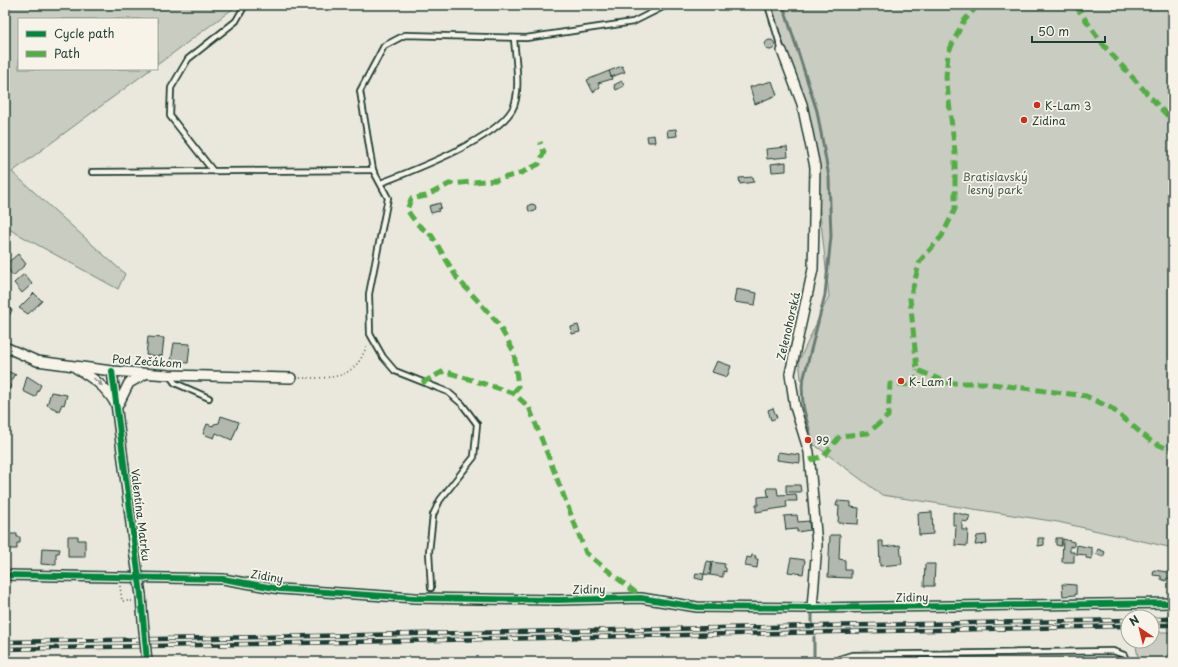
<svg xmlns="http://www.w3.org/2000/svg" width="1178" height="667" viewBox="0 0 1178 667" font-family="'Playpen Sans',sans-serif">
<rect width="100%" height="100%" fill="#eae8dd"/>
<filter id="ink" filterUnits="userSpaceOnUse"><feTurbulence type="fractalNoise" baseFrequency=".025" numOctaves="2"/><feDisplacementMap in="SourceGraphic" scale="8" xChannelSelector="R" yChannelSelector="G"/><feConvolveMatrix kernelMatrix="1 2 1 2 8 2 1 2 1" color-interpolation-filters="sRGB"/></filter>
<g filter="url(#ink)">
<!-- green -->
<g fill="#c8ccc1" stroke="#74847a">
<polygon points="5,5 238,5 157,65 157,19 19,19 19,69 151,69 12,172 125,274 118,289 5,227"/>
<polygon points="772,5 1173,5 1173,548 1058,522 882,495 808,440 799,361 829,296 815,167"/>
<polygon points="1152,632 1173,632 1173,662 1139,662 1135,641 1152,641"/>
</g>
<g fill="none" stroke-linecap="round" stroke-linejoin="round">
<!-- stream -->
<g stroke="#6a7c72" stroke-width="3">
<polyline points="783,5 817,111 829,177 831,236 825,295 802,385 803,406 813,445"/>
<polyline points="812,612 812,622"/>
<polyline points="814,662 814,637"/>
</g>
</g>
<!-- building -->
<g fill="#b2b8ae" stroke="#1f3d34">
<circle cx="770" cy="45" r="5"/>
<polygon points="622,66 625,72 611,77 609,71"/>
<polygon points="609,71 612,79 598,83 600,87 593,92 587,80"/>
<polygon points="622,81 624,86 616,90 614,85"/>
<polygon points="772,81 777,95 755,104 750,87"/>
<polygon points="676,129 677,136 668,137 667,130"/>
<polygon points="654,135 655,142 648,142 647,136"/>
<polygon points="787,147 788,157 767,159 766,149"/>
<polygon points="786,162 786,171 772,172 771,164"/>
<polygon points="753,177 754,182 740,184 739,178"/>
<polygon points="440,203 441,208 438,209 439,211 431,213 429,206"/>
<circle cx="532" cy="208" r="4"/>
<polygon points="18,254 26,264 13,276 5,265"/>
<polygon points="24,274 32,284 22,293 14,283"/>
<polygon points="736,289 757,293 755,305 734,302"/>
<polygon points="34,293 42,301 28,314 19,308"/>
<polygon points="5,306 12,310 5,324"/>
<polygon points="578,325 580,332 572,334 571,327"/>
<polygon points="148,337 164,338 162,356 146,355"/>
<polygon points="174,343 190,344 188,363 171,361"/>
<polygon points="717,361 731,366 727,377 712,372"/>
<polygon points="5,370 16,375 14,375 11,381 12,382 9,390 5,388"/>
<polygon points="27,376 41,385 35,397 23,391"/>
<polygon points="51,392 67,395 64,405 62,404 59,411 47,405"/>
<polygon points="773,408 777,418 771,420 768,410"/>
<polygon points="221,416 239,422 232,440 216,433 214,438 203,434 207,424 213,426 214,424 219,423"/>
<polygon points="778,452 800,455 800,463 777,460"/>
<polygon points="786,485 800,485 801,492 786,492"/>
<polygon points="767,488 777,488 778,495 796,494 797,501 786,501 787,507 756,512 756,505 758,505 758,497 770,496 768,495"/>
<polygon points="837,501 851,502 851,507 859,508 858,524 838,523 839,506 836,506"/>
<polygon points="932,512 933,534 919,535 918,513"/>
<polygon points="953,512 970,516 968,522 962,521 962,530 968,530 967,546 955,545 956,525 953,525"/>
<polygon points="797,515 798,522 809,521 810,530 797,532 797,529 786,530 784,516"/>
<polygon points="5,534 17,534 17,537 20,537 20,543 17,543 17,549 5,549"/>
<polygon points="830,535 840,535 839,559 845,560 845,570 851,570 851,578 828,577"/>
<polygon points="986,535 987,544 975,545 977,536"/>
<polygon points="68,536 78,536 78,540 85,540 85,557 68,557"/>
<polygon points="1038,538 1044,538 1044,545 1038,546"/>
<polygon points="1056,538 1062,538 1061,546 1056,545"/>
<polygon points="1063,539 1074,542 1074,547 1070,546 1070,552 1074,552 1074,562 1062,562"/>
<polygon points="879,541 883,541 883,547 900,545 902,564 880,566"/>
<polygon points="1077,545 1092,548 1092,559 1086,558 1086,555 1076,554"/>
<polygon points="42,548 60,549 59,553 56,553 56,565 41,564"/>
<polygon points="1098,549 1105,552 1103,557 1096,554"/>
<polygon points="752,555 756,556 755,559 758,559 757,568 745,566 747,557 751,558"/>
<polygon points="791,558 805,560 803,574 788,572"/>
<polygon points="707,561 712,562 710,575 704,574"/>
<polygon points="712,562 725,564 724,567 726,568 726,572 723,571 723,577 710,575"/>
<polygon points="925,564 935,564 934,586 924,586"/>
<polygon points="1154,570 1173,573 1173,579 1167,578 1166,581 1161,579 1161,576 1153,575"/>
<polygon points="696,573 704,574 703,580 695,578"/>
<polygon points="1062,584 1076,585 1076,595 1063,596"/>
</g>
<g fill="none" stroke-linecap="round" stroke-linejoin="round">
<!-- lane casing -->
<g stroke="#1f3d34" stroke-width="8">
<g id="lane">
<polyline points="768,5 782,51"/>
<polyline points="213,171 170,116 171,88 188,59 236,21 245,5"/>
<polyline points="92,172 373,170"/>
<path d="M381,183C414,170 494,140 512,110C522,94 515,56 514,38"/>
<polyline points="169,375 175,383 209,398"/>
<polyline points="431,588 429,552 433,515 440,500 474,457 477,424 462,404 448,392 395,371 383,357 370,334 369,294 388,198 373,170 360,91 384,46 405,35 526,38 633,22 667,5"/>
<polyline points="838,662 839,659 852,655 1113,651 1124,655 1127,662"/>
</g>
</g>
<!-- street casing -->
<g stroke="#1f3d34" stroke-width="12">
<g id="street">
<polyline points="782,51 802,104 815,167 813,269 790,374 795,407 809,452 817,545 812,608"/>
<polyline points="5,347 37,361 112,371 169,375 291,378"/>
<path d="M76,368C93,378 106,387 115,403"/>
<polyline points="112,371 135,556"/>
<polyline points="118,405 129,383 145,374"/>
<polyline points="5,575 223,579 280,589 415,598 558,600 641,598 697,607 812,608 1173,603"/>
<polyline points="141,595 142,610"/>
</g>
</g>
<!-- path -->
<g stroke="#1f3d34" stroke-width="1.5" stroke-dasharray="1 3" stroke-linecap="butt">
<path d="M300,378C333,378 356,380 367,344"/>
<polyline points="120,586 122,601 132,601"/>
</g>
<!-- lane -->
<use href="#lane" stroke="#f7f3e8" stroke-width="4.5"/>
<!-- street -->
<use href="#street" stroke="#f7f3e8" stroke-width="9"/>
<!-- rail casing -->
<g stroke="#1f3d34" stroke-width="4.5">
<g id="rail">
<polyline points="1152,619 1173,619"/>
<polyline points="1152,625 1173,625"/>
<polyline points="5,642 1128,620"/>
<polyline points="5,649 1128,626"/>
</g>
</g>
<!-- rail -->
<use href="#rail" stroke="#f7f3e8" stroke-width="3" stroke-dasharray="9" stroke-linecap="butt"/>
<!-- street-bridge casing -->
<g stroke="#1f3d34" stroke-width="12" stroke-linecap="butt">
<g id="street-bridge">
<polyline points="135,556 141,595"/>
<polyline points="142,610 147,662"/>
</g>
</g>
<!-- street-bridge -->
<use href="#street-bridge" stroke="#f7f3e8" stroke-width="9"/>
<!-- quiet -->
<g stroke="#52ad45" stroke-width="5" stroke-dasharray="10 5" stroke-linecap="butt">
<polyline points="978,5 963,22 948,53 946,77 955,152 955,209 942,236 920,261 910,298 917,370 949,383 984,383 1086,396 1111,408 1152,442 1173,451"/>
<polyline points="1075,5 1105,47 1173,122"/>
<polyline points="422,383 444,371 513,393 529,407 586,553 641,597"/>
<polyline points="513,393 518,387 514,352 497,322 457,278 432,236 417,224 407,210 411,199 426,196 449,184 496,180 521,173 539,164 544,152 540,142"/>
<polyline points="810,460 824,456 840,436 868,433 888,416 890,384 914,385 917,370"/>
</g>
<!-- cycleway casing -->
<g stroke="#f7f3e8" stroke-width="8">
<g id="cycleway">
<polyline points="112,371 141,595 147,662"/>
<polyline points="5,575 223,579 280,589 415,598 558,600 641,598 697,607 812,608 1173,603"/>
</g>
</g>
<!-- cycleway -->
<use href="#cycleway" stroke="#00873e" stroke-width="6"/>
</g>
<!-- one-way arrows -->
<defs><path id="oneway-solid" d="M-6-.8H1V-3.2L6.5 0L1 3.2V.8H-6Z"/></defs>
<use fill="#8b988e" href="#oneway-solid" transform="translate(98 382) rotate(40)"/>
</g>
<!-- markers -->
<g fill="#c8321e" stroke="#f7f3e8" stroke-width="1.5">
<circle cx="1037" cy="105" r="4"/>
<circle cx="1024" cy="120" r="4"/>
<circle cx="901" cy="381" r="4"/>
<circle cx="808" cy="440" r="4"/>
</g>
<g text-anchor="middle" dominant-baseline="central" stroke-width="3.5" stroke-linejoin="round" paint-order="stroke">
<!-- poi labels -->
<g font-size="11" fill="#1f3d34" stroke="#f7f3e8" text-anchor="start">
<text x="1045" y="105">K-Lam 3</text>
<text x="1032" y="120">Zidina</text>
<text x="909" y="381">K-Lam 1</text>
<text x="816" y="440">99</text>
</g>
<!-- park labels -->
<g font-size="11" fill="#415a50" stroke="#f7f3e8">
<text x="995" y="176">Bratislavský<tspan x="995" dy="13">lesný park</tspan></text>
</g>
<!-- street labels -->
<g font-size="11" fill="#1f3d34" stroke="#f7f3e8">
<text transform="translate(788 326) rotate(-77)">Zelenohorská</text>
<text transform="translate(147 361) rotate(4)">Pod Zečákom</text>
<text transform="translate(141 515) rotate(83)">Valentína Matrku</text>
<text transform="translate(267 576) rotate(9)">Zidiny</text>
<text transform="translate(589 589) rotate(-1)">Zidiny</text>
<text transform="translate(912 597) rotate(-1)">Zidiny</text>
</g>
</g>
<!-- margin -->
<rect width="1178" height="667" fill="none" stroke="#f7f3e8" stroke-width="20"/>
<rect x="10" y="10" width="1158" height="647" fill="none" stroke="#1f3d34" stroke-width="1.5" filter="url(#ink)"/>
<!-- legend -->
<rect x="18" y="18" width="140" height="52" fill="#f7f3e8" stroke="#a1aaa0"/>
<rect x="26" y="31" width="20" height="6" fill="#00873e" stroke="#a1aaa0"/>
<text x="54" y="38" font-size="12" fill="#1f3d34">Cycle path</text>
<rect x="26" y="51" width="20" height="6" fill="#52ad45" stroke="#a1aaa0"/>
<text x="54" y="58" font-size="12" fill="#1f3d34">Path</text>
<!-- north arrow -->
<g transform="translate(1140 629) rotate(325)"><circle r="19" fill="#f7f3e8" stroke="#a1aaa0"/>
<path d="M0-3L7 15L0 10L-7 15Z" fill="#c8321e"/>
<text y="-6" font-size="11" font-weight="bold" text-anchor="middle" fill="#1f3d34">N</text>
</g>
<!-- scale -->
<path d="M1032 36v6h73v-6" fill="none" stroke="#1f3d34" stroke-width="2"/>
<text x="1038" y="36" font-size="12" fill="#1f3d34" stroke="#f7f3e8" stroke-width="3" paint-order="stroke">50 m</text>
</svg>
